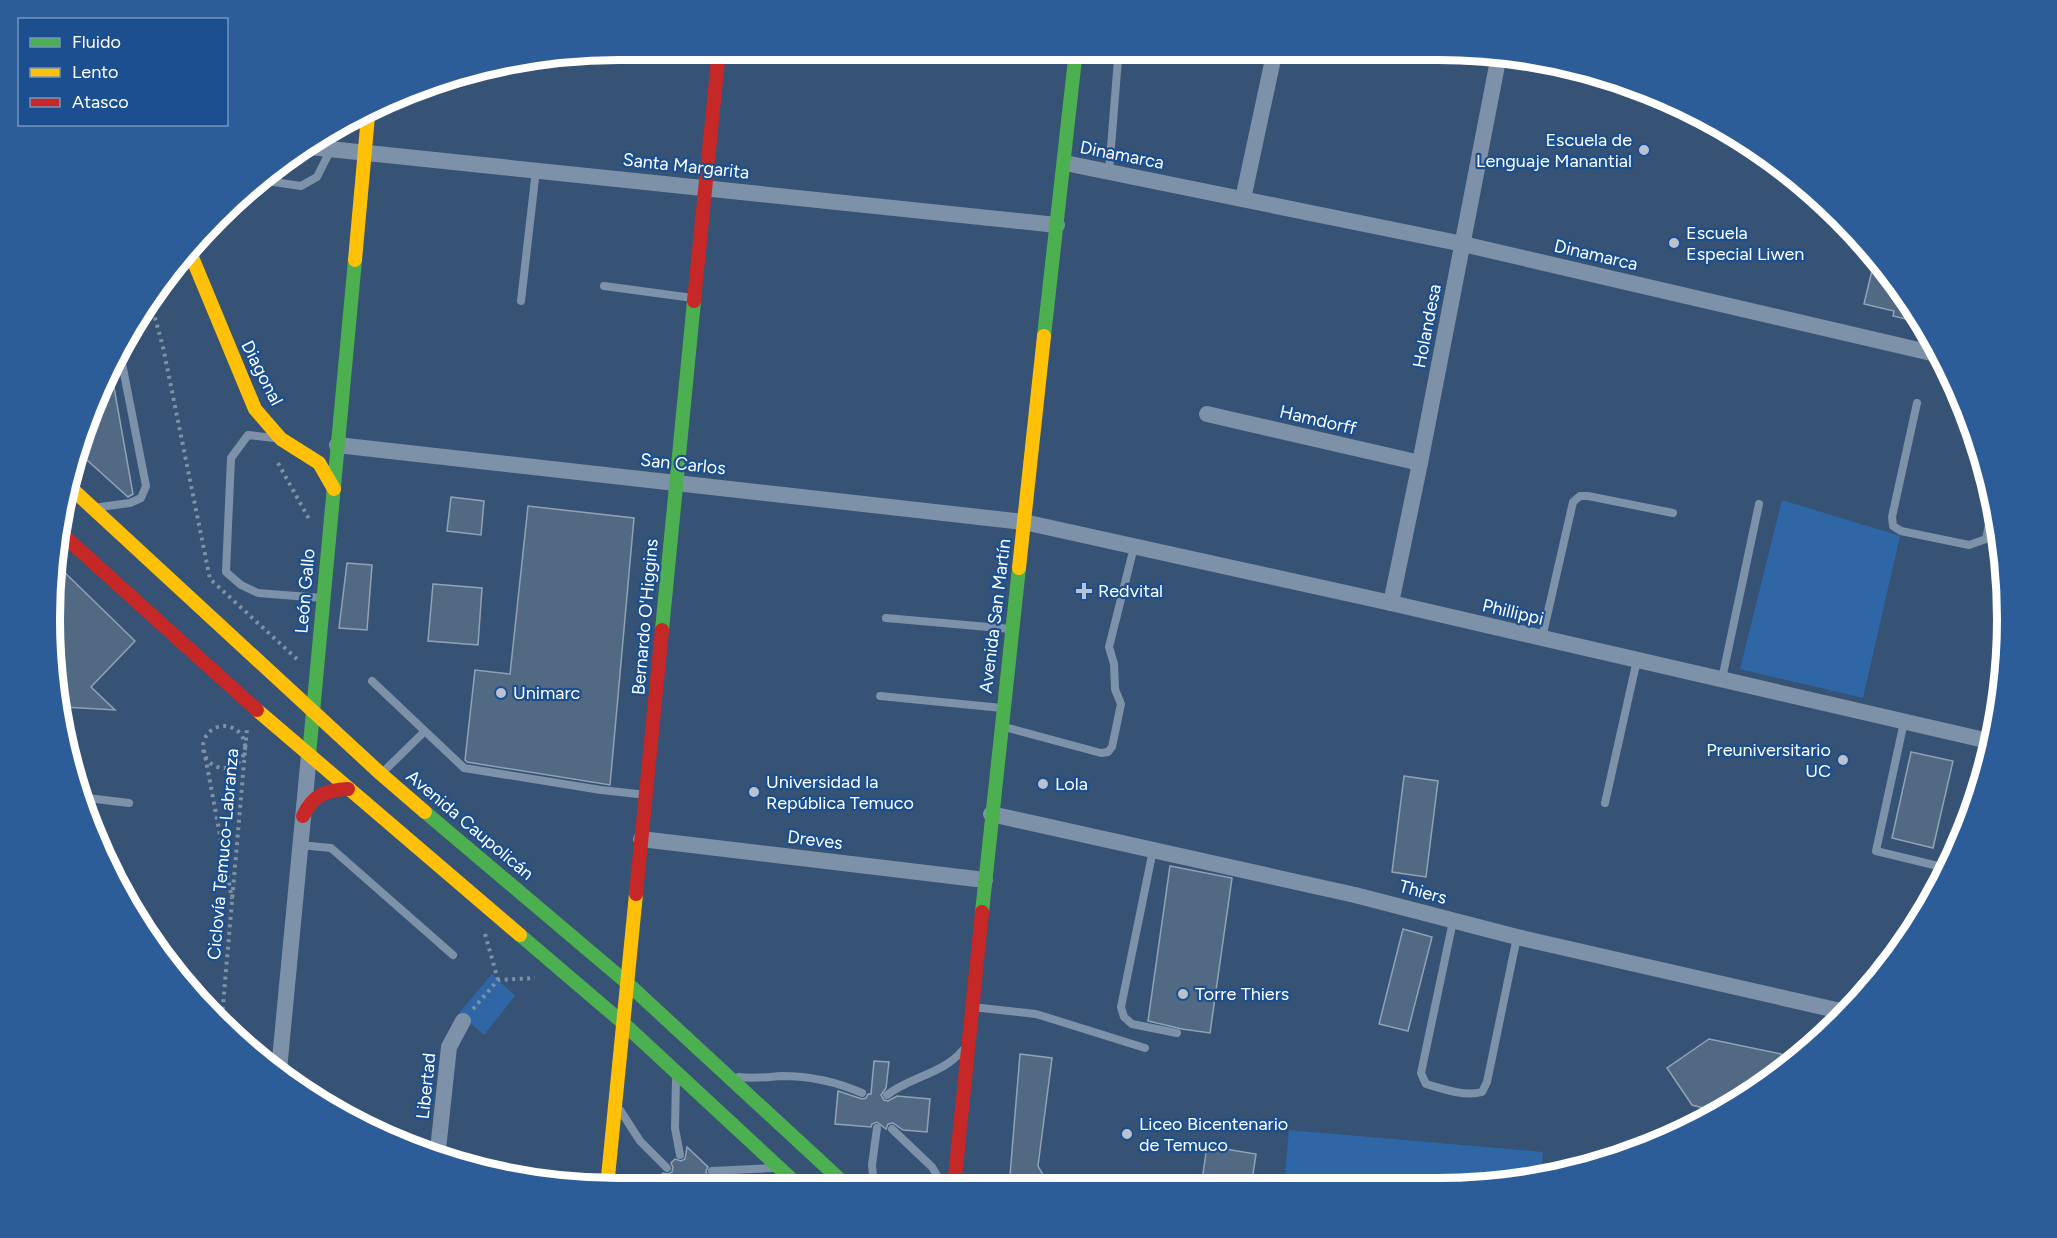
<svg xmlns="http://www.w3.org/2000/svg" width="2057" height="1238" viewBox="0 0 2057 1238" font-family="Figtree,sans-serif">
<rect width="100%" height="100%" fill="#365274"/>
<!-- green -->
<g fill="#2f66a5">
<polygon points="1782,500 1900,536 1863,698 1740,669"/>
<polygon points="492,974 515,996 484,1035 459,1013"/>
<polygon points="1289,1130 1543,1152 1541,1176 1476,1187 1284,1187"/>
</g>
<!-- building -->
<g fill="#526984" stroke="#92a2b6" stroke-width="1.5">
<polygon points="1875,258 1912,303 1922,323 1893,316 1894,311 1864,304"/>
<polygon points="112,376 133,494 128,497 77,451 80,436"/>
<polygon points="451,497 484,501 481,535 447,531"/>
<polygon points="528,506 634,518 610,785 467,762 465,760 475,670 510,674"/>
<polygon points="347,563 372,565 367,630 339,628"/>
<polygon points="58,566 135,641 91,687 115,710 64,707 50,619"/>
<polygon points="433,584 482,588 478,645 428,641"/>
<polygon points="1911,752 1953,761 1933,848 1892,838"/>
<polygon points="1404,776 1438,781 1426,877 1392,872"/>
<polygon points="1170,866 1232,878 1210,1033 1182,1029 1148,1021"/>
<polygon points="1403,929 1432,937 1408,1031 1379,1024"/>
<polygon points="1709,1039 1781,1054 1787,1066 1722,1113 1692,1105 1667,1068"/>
<polygon points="1020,1054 1052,1058 1038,1166 1050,1187 1009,1187"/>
<polygon points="874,1061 889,1062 886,1088 881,1095 884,1100 888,1101 897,1096 930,1099 927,1132 903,1130 893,1123 888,1124 886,1129 877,1122 872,1124 871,1127 835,1124 838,1091 862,1099 866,1098 868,1094 871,1094"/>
<polygon points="1207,1146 1256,1154 1251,1187 1201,1187"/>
<polygon points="687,1147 708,1167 706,1171 707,1175 717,1177 708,1187 649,1187 663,1173 668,1174 672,1172 673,1167 671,1163 675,1159 681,1161 685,1159"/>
</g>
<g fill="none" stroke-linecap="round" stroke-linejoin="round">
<!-- path -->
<g stroke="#7d92a8" stroke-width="4" stroke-dasharray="3 4.5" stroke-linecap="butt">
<polyline points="151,303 163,347 210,579 298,660"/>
<polyline points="278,463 309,519"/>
<circle cx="224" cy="747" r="21"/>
<polyline points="204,750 232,899"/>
<polyline points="485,934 498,980"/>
<polyline points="473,1009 498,980 535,978"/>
<polyline points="222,1017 247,728"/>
</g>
<!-- lane -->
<g stroke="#7d92a8" stroke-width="8">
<polyline points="1109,172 1118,59 1118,50"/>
<polyline points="260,180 301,186 317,177 331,149"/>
<polyline points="604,286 693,298"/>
<polyline points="521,301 536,170"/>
<polyline points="1917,403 1892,517 1893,526 1901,531 1969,545 1986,539 1994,500"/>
<polyline points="275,438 248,435 231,458 226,572 241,585 258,593 322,598"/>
<polyline points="100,507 130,503 141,498 146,486 121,358"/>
<polyline points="886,618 1011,629"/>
<polyline points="1542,638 1573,502 1580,496 1588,496 1673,513"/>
<polyline points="1722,679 1759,504"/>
<polyline points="372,681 464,768 601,790 647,795"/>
<polyline points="880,696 1002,708"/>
<polyline points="1904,722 1876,851 1938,866"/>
<polyline points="1001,726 1101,753 1108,752 1112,747 1121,704 1115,689 1114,664 1109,647 1134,547"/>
<polyline points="384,771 424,732"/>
<polyline points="79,797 129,803"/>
<polyline points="1605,803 1637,660"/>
<polyline points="300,845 331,848 453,955"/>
<polyline points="1153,850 1121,1007 1124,1017 1132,1024 1177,1033"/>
<path d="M1453,921L1421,1073L1426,1084C1442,1089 1466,1097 1482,1092L1487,1082L1517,937"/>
<polyline points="972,1007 1036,1014 1145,1048"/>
<path d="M739,1077C754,1079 767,1077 782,1076C810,1076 837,1082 862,1093"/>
<polyline points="676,1079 675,1128 680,1155"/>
<path d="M887,1095C911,1076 942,1075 963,1050"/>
<polyline points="620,1110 640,1141 667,1168"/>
<polyline points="892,1129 932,1167 944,1187"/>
<polyline points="712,1171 772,1168"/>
<polyline points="874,1187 872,1165 877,1128"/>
</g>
<!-- street -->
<g stroke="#7d92a8" stroke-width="16">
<polyline points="310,147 1057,225"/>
<polyline points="1065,163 1463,244 1940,355"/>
<polyline points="1243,199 1275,50"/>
<polyline points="1207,414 1420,463"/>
<polyline points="337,445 1024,522 1391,603 1993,742"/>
<polyline points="1391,603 1420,463 1499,55"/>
<polyline points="991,814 1355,895 1517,937 1845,1012"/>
<polyline points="641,839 985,880"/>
<polyline points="279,1070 309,755"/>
<polyline points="437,1159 449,1047 463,1021"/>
</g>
<!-- fast -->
<g stroke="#4caf50" stroke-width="14">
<polyline points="1044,336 1076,50"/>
<polyline points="662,630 694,301"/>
<polyline points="309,755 355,260"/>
<polyline points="425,812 626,982 848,1187"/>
<polyline points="982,912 1019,568"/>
<polyline points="520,935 622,1022 800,1187"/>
</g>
<!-- slow -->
<g stroke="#ffc107" stroke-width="14">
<polyline points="189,250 255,409 281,439 319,463 334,489"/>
<polyline points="355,260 368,116"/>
<polyline points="71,488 381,774 425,812"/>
<polyline points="1019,568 1044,336"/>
<polyline points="257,710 520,935"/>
<polyline points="607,1187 636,894"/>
</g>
<!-- jam -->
<g stroke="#c62828" stroke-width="14">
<polyline points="694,301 719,50"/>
<polyline points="63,535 257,710"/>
<path d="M303,816C313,795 326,790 348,789"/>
<polyline points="636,894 662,630"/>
<polyline points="954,1187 982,912"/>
</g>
</g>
<!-- markers -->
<g fill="#b9c2ce" stroke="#1b4f8f" stroke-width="2">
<circle cx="1644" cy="150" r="6"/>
<circle cx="1674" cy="243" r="6"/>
<path d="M1081 582h6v6h6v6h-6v6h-6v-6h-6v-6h6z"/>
<circle cx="501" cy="693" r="6"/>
<circle cx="1843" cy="760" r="6"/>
<circle cx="1043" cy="784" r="6"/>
<circle cx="754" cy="792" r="6"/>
<circle cx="1183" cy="994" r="6"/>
<circle cx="1127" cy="1134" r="6"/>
</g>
<g text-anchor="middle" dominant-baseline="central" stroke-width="4.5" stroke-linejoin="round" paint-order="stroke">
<!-- poi labels -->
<g font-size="18" fill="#fff" stroke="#1b4f8f" text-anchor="start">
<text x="1632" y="140" text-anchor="end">Escuela de<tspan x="1632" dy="21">Lenguaje Manantial</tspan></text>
<text x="1686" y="233">Escuela<tspan x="1686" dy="21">Especial Liwen</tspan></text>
<text x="1098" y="591">Redvital</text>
<text x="513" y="693">Unimarc</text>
<text x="1831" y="750" text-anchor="end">Preuniversitario<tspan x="1831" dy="21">UC</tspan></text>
<text x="766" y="782">Universidad la<tspan x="766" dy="21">República Temuco</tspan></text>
<text x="1055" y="784">Lola</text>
<text x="1195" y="994">Torre Thiers</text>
<text x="1139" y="1124">Liceo Bicentenario<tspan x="1139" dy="21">de Temuco</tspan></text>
</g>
<!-- street labels -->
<g font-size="18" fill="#fff" stroke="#1b4f8f">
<text transform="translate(1122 155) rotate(11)">Dinamarca</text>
<text transform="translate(686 166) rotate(6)">Santa Margarita</text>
<text transform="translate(1596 255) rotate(13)">Dinamarca</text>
<text transform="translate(1427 326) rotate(-79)">Holandesa</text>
<text transform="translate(262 373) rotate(63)">Diagonal</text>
<text transform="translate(1318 420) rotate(13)">Hamdorff</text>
<text transform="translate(683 464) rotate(6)">San Carlos</text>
<text transform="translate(305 591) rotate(-85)">León Gallo</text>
<text transform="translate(1513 612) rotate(13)">Phillippi</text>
<text transform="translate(995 616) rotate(-83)">Avenida San Martín</text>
<text transform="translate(645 617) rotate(-85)">Bernardo O'Higgins</text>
<text transform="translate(470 825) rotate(40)">Avenida Caupolicán</text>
<text transform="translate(815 840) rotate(7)">Dreves</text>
<text transform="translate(223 854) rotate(-85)">Ciclovía Temuco-Labranza</text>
<text transform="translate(1423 892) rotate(15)">Thiers</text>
<text transform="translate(426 1086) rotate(-84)">Libertad</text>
</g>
</g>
<!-- crop -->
<path d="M0 0H2057V1238H0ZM619 60H1438A559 559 0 0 1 1997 619V619A559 559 0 0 1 1438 1178H619A559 559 0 0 1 60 619V619A559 559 0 0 1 619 60Z" fill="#2d5d98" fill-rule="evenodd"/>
<path fill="none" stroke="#fff" stroke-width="8" d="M619 60H1438A559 559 0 0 1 1997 619V619A559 559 0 0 1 1438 1178H619A559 559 0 0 1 60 619V619A559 559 0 0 1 619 60Z"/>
<!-- legend -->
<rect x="18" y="18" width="210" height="108" fill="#1b4f8f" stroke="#7695bc" stroke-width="1.5"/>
<rect x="30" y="38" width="30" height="9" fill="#4caf50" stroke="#7695bc" stroke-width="1.5"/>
<text x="72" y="48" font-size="18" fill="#ffffff">Fluido</text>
<rect x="30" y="68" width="30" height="9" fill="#ffc107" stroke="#7695bc" stroke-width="1.5"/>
<text x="72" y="78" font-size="18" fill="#ffffff">Lento</text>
<rect x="30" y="98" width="30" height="9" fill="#c62828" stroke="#7695bc" stroke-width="1.5"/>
<text x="72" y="108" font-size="18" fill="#ffffff">Atasco</text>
</svg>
